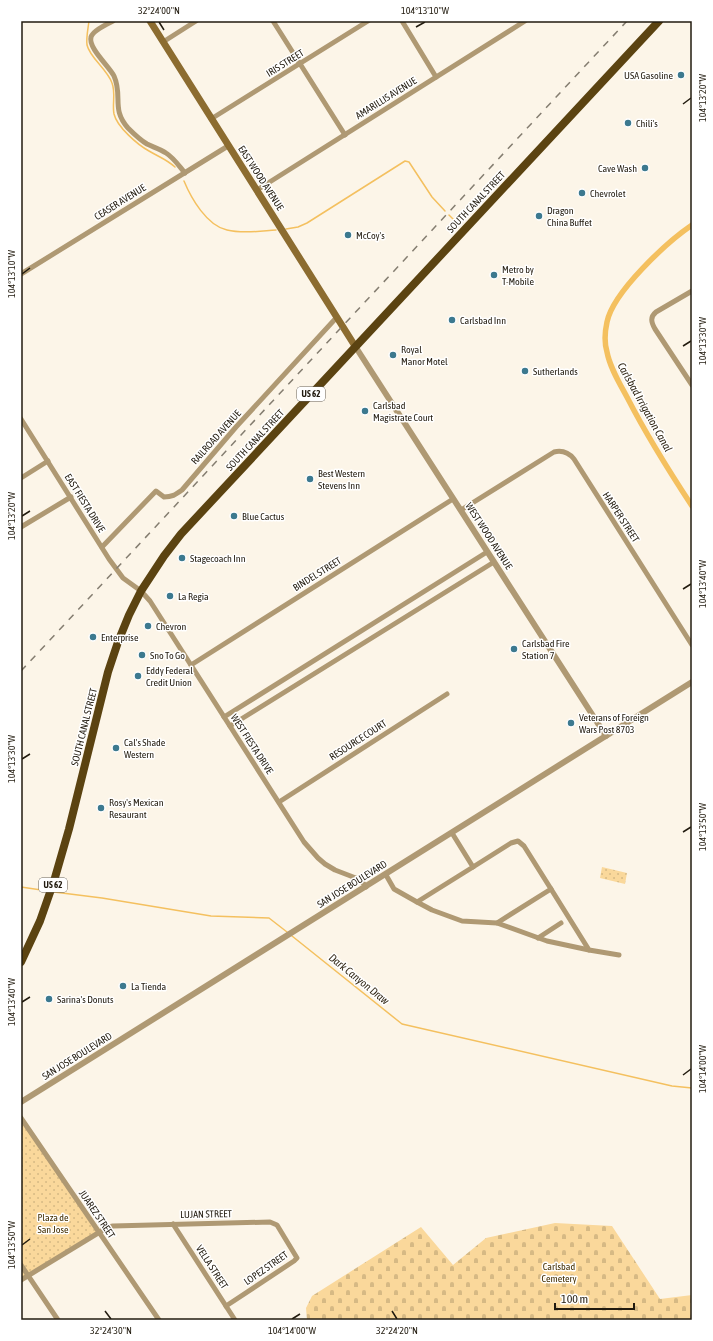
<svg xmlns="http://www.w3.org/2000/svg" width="713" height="1341" viewBox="0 0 713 1341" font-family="'Asap Condensed',sans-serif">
<defs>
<pattern id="cemetery-stones" width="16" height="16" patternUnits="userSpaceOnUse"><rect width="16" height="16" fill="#fad89b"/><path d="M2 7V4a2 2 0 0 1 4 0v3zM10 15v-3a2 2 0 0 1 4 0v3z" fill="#d6b984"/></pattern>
<pattern id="park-dots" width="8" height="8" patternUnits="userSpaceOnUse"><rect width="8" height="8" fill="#fad89b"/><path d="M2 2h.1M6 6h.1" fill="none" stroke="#d6b984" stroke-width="1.8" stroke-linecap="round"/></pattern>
</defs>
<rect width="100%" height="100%" fill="#fcf5e8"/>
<!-- cemetery -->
<polygon fill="url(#cemetery-stones)" points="555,1223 612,1226 660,1299 692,1295 692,1320 307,1320 306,1308 312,1296 421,1227 453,1265 486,1238"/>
<!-- park -->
<g fill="url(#park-dots)">
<polygon points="602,867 627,873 625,884 600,878"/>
<polygon points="21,1118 99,1232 21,1280"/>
</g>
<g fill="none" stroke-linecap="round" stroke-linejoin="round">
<!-- stream -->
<g stroke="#f4c05f" stroke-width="1.5">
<path d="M89,21C88,29 86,38 87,45C90,58 107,69 112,83C116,93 112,104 114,114C117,127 138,145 149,151C159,157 166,159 175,167"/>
<path d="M184,181C191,198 207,226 227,230C243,234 261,231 276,230"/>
<polyline points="449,215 453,219"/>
<polyline points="286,229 298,227 307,223 405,161 409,162 432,197 445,211"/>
<polyline points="21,887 48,891"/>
<polyline points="54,892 102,898 211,916 269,918 287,932"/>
<polyline points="292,936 402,1024 672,1086 692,1088"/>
</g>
<!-- canal -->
<path stroke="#f4c05f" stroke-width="5.5" d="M692,225C667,242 613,292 607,322C605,331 604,342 607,352C610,368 620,384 628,399C647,436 669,471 692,506"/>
<!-- minor -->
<g stroke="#af9973" stroke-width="5">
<path d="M113,21C107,24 93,30 91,37C88,48 109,66 114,76C123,96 111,109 128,128C134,134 140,140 147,144C153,147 160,149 166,153C174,158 179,166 185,173"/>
<polyline points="273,21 345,135"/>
<polyline points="402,21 436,77"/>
<polyline points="163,42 196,21"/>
<polyline points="211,119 368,21"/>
<polyline points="257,190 525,21"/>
<polyline points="21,274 228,146"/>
<path d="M692,291L656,312C650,317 651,322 655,329L692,385"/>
<polyline points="21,419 109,559 123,578 141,591 150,601 304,842 318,858 325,864 335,870 361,880 366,887"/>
<polyline points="21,478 48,461"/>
<path d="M461,510L554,452C562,450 569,453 574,459L692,645"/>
<polyline points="21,527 71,497"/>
<path d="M102,547L156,491L164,497C172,497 175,495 182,490L236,427L337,317"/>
<polyline points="191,665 453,499"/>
<polyline points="224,717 487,552"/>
<polyline points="230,726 494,562"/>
<polyline points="279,802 447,694"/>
<polyline points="386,875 394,889 417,902 473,867 452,833"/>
<polyline points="551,889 589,950 619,955"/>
<polyline points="417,902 432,910 462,921 497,923 551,889 524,846 518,841 511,843 473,867"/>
<polyline points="497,923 547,941 589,950"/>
<polyline points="538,938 561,923"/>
<polyline points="21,1118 159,1320"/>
<polyline points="173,1224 235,1320"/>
<polyline points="21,1265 58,1320"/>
<polyline points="21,1280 108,1227 113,1226 270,1222 277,1225 297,1258 294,1261 226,1306"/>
</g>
<!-- tertiary -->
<g stroke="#af9973" stroke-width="6">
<polyline points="355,346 606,736"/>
<polyline points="21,1102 692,682"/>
</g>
<!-- secondary -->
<polyline stroke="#8c6c30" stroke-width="7" points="150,21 355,346"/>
<!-- trunk -->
<polyline stroke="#5b4311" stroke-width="8" points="21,962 40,921 54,881 69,829 108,672 118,642 129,615 141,591 164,556 181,534 659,21"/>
<!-- rail -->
<polyline stroke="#847d70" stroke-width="1.5" stroke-dasharray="7 7" stroke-linecap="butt" points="21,671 627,21"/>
</g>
<!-- ticks -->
<path fill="none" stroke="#221b0f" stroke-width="1.5" d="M159,22L164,30M416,27L425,22M683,104L691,98M22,274L30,268M683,346L691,341M22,516L30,511M683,589L691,584M22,759L30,754M683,832L691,827M22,1002L30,997M683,1075L691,1069M22,1245L30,1239M105,1311L111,1319M392,1311L397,1319M292,1319L300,1314"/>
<!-- markers -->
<g fill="#3c798f" stroke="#fff" stroke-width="1.5">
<circle cx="681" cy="75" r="4"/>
<circle cx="628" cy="123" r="4"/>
<circle cx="645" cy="168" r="4"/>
<circle cx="582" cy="193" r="4"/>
<circle cx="539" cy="216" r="4"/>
<circle cx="348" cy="235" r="4"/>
<circle cx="494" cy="275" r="4"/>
<circle cx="452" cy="320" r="4"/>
<circle cx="393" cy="355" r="4"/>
<circle cx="525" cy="371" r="4"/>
<circle cx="365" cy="411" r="4"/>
<circle cx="310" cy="479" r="4"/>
<circle cx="234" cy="516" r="4"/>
<circle cx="182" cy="558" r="4"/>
<circle cx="170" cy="596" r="4"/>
<circle cx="148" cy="626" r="4"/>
<circle cx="93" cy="637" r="4"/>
<circle cx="514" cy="649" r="4"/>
<circle cx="142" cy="655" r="4"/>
<circle cx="138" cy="676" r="4"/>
<circle cx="571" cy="723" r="4"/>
<circle cx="116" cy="748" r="4"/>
<circle cx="101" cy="808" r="4"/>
<circle cx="123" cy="986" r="4"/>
<circle cx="49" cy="999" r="4"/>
</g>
<g text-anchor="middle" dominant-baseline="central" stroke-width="3" stroke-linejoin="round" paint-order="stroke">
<!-- shield labels -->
<g fill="#fff" stroke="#645f57" stroke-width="1">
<rect x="297" y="387" width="28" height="14" rx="3"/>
<rect x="39" y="878" width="28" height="14" rx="3"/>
</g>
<g font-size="9" font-weight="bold" fill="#221b0f">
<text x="311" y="394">US 62</text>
<text x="53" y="885">US 62</text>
</g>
<!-- street labels -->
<g font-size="10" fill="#221b0f" stroke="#fff">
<text transform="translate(285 63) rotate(-32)">IRIS STREET</text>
<text transform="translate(386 98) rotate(-32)">AMARILLIS AVENUE</text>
<text transform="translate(261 178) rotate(57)">EAST WOOD AVENUE</text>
<text transform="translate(120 202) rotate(-32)">CEASER AVENUE</text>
<text transform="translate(476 202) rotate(-47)">SOUTH CANAL STREET</text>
<text transform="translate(216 437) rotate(-48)">RAILROAD AVENUE</text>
<text transform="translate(255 440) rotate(-47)">SOUTH CANAL STREET</text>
<text transform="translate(85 503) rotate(58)">EAST FIESTA DRIVE</text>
<text transform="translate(621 517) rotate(57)">HARPER STREET</text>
<text transform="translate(489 536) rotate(57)">WEST WOOD AVENUE</text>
<text transform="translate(317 574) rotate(-32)">BINDEL STREET</text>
<text transform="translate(84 727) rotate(-76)">SOUTH CANAL STREET</text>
<text transform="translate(358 740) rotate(-33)">RESOURCE COURT</text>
<text transform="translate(252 744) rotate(57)">WEST FIESTA DRIVE</text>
<text transform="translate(352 884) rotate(-32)">SAN JOSE BOULEVARD</text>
<text transform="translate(77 1056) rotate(-32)">SAN JOSE BOULEVARD</text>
<text transform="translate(97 1214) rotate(56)">JUAREZ STREET</text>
<text transform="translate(206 1214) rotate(-1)">LUJAN STREET</text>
<text transform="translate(212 1267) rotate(57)">VELLA STREET</text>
<text transform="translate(266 1268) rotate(-35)">LOPEZ STREET</text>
</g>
<!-- poi labels -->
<g font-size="10" fill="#221b0f" stroke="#fff" text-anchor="start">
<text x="673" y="75" text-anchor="end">USA Gasoline</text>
<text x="636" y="123">Chili's</text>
<text x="637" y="168" text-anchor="end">Cave Wash</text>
<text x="590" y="193">Chevrolet</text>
<text x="547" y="210">Dragon<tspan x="547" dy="12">China Buffet</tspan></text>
<text x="356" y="235">McCoy's</text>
<text x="502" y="269">Metro by<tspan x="502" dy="12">T-Mobile</tspan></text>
<text x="460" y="320">Carlsbad Inn</text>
<text x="401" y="349">Royal<tspan x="401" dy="12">Manor Motel</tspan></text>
<text x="533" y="371">Sutherlands</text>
<text x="373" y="405">Carlsbad<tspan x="373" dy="12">Magistrate Court</tspan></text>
<text x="318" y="473">Best Western<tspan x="318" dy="12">Stevens Inn</tspan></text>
<text x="242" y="516">Blue Cactus</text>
<text x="190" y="558">Stagecoach Inn</text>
<text x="178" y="596">La Regia</text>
<text x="156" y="626">Chevron</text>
<text x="101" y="637">Enterprise</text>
<text x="522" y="643">Carlsbad Fire<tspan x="522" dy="12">Station 7</tspan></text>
<text x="150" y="655">Sno To Go</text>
<text x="146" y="670">Eddy Federal<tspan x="146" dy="12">Credit Union</tspan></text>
<text x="579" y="717">Veterans of Foreign<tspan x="579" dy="12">Wars Post 8703</tspan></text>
<text x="124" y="742">Cal's Shade<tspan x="124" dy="12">Western</tspan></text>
<text x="109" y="802">Rosy's Mexican<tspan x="109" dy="12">Resaurant</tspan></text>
<text x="131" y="986">La Tienda</text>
<text x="57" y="999">Sarina's Donuts</text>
</g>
<!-- park labels -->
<g font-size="10" fill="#422e02" stroke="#fff">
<text x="53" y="1217">Plaza de<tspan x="53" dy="12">San Jose</tspan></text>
<text x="559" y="1266">Carlsbad<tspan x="559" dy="12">Cemetery</tspan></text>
</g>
<!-- water labels -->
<g font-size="11" font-style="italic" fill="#322817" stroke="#fff">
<text transform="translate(645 407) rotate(61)">Carlsbad Irrigation Canal</text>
<text transform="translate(359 979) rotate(39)">Dark Canyon Draw</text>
</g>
</g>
<!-- border -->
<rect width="713" height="1341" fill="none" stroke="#ffffff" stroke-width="44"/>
<!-- scale -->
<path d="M555 1303v6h79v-6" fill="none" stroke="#221b0f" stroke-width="2"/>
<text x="561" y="1303" font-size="12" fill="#221b0f" stroke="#ffffff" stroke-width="3" paint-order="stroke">100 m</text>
<rect x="22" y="22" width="669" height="1297" fill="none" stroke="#221b0f" stroke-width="1.5"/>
<g font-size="10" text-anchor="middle" fill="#221b0f">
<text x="159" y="14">32°24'00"N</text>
<text x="425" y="14">104°13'10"W</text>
<text transform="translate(702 98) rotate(-90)" y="4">104°13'20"W</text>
<text transform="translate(11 274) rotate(-90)" y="4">104°13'10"W</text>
<text transform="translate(702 341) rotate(-90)" y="4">104°13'30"W</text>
<text transform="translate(11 516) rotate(-90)" y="4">104°13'20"W</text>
<text transform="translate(702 584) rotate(-90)" y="4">104°13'40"W</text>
<text transform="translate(11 759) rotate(-90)" y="4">104°13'30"W</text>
<text transform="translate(702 827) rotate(-90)" y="4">104°13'50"W</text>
<text transform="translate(11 1002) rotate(-90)" y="4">104°13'40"W</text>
<text transform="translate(702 1069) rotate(-90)" y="4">104°14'00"W</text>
<text transform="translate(11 1245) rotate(-90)" y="4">104°13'50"W</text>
<text x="111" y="1334">32°24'30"N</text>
<text x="292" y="1334">104°14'00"W</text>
<text x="397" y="1334">32°24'20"N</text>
</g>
</svg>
